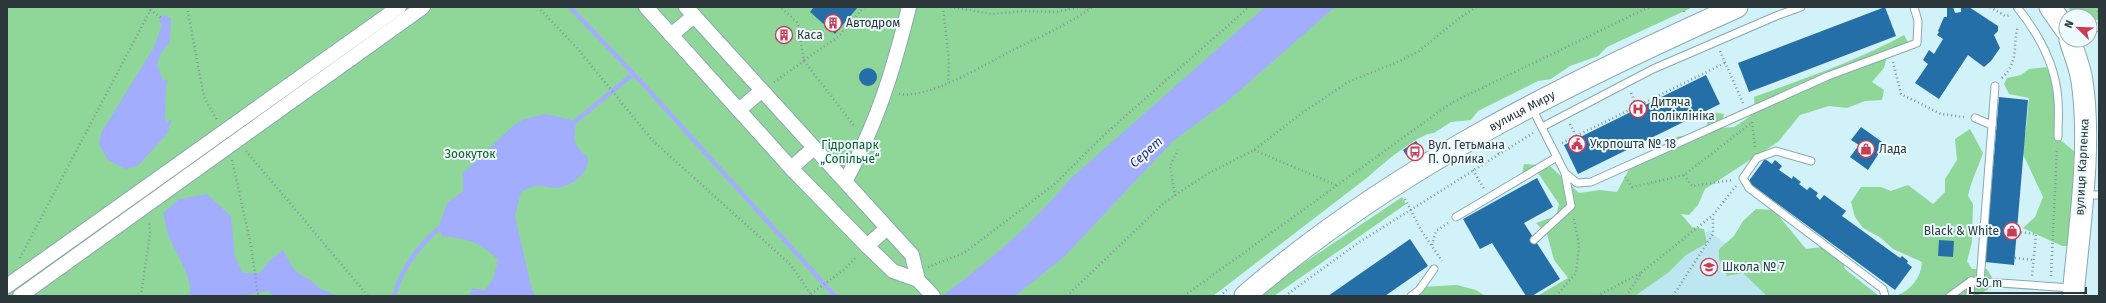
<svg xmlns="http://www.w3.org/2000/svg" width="2106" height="303" viewBox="0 0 2106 303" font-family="'Fira Sans',sans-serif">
<rect width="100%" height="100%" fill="#d1f2f9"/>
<!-- built -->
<polygon fill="#bce6f0" points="1709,230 1784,296 1634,296"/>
<!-- green -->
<g fill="#8fd799">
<path d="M7,7H1693L1607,47L1598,56L1570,66L1551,79L1538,81L1478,111L1471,120L1451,122L1434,133C1420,132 1380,166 1368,177L1213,296H7Z"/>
<polygon points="2068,7 2099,7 2099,20 2090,20 2090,16 2074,16"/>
<path d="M1904,35L1908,42L1887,56L1884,68L1872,82L1884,90L1882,100L1865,101L1847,108L1829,106L1800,115L1778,142L1705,189L1698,205L1689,215L1681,214L1692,227L1704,229L1707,243L1686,255L1669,272L1635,296H1537L1568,278L1554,260L1547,234L1536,223L1556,216L1559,204L1538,173L1520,183L1524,164L1550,166L1579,193L1600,190L1617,192L1634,160L1652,153L1671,139L1680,136L1691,137L1704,131L1712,112L1724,114L1721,128L1734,127L1755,113L1754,97C1805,78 1857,61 1904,35Z"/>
<path d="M2046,67L2053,78L2058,138L2075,152L2073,165L2077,179L2072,246H2062L2023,228L2035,217L2043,197C2035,181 2029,165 2020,149L2026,131L2029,98L2009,94L2004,84L2007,78L2021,75L2029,69Z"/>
<path d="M1970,129L1983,153C1978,168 1971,181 1968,196L1973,204L1972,242L1967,261L1972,269H1987L1994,281L1987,290L1977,296H1896C1911,290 1921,278 1922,262L1893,249L1881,238L1863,228L1855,217L1851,202L1861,187H1881L1891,191L1908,185L1933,204L1945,192V179L1957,160L1955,139Z"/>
<polygon points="1402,197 1406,204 1274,296 1260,296 1295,269"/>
<polygon points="1756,209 1774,210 1806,249 1822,247 1841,254 1845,269 1879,296 1767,296 1743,273 1727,276 1719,259 1719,249 1734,236 1743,221"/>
<polygon points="1457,285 1476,290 1485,296 1412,296 1421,287"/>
</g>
<!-- water -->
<g fill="#a3adfd">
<path d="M1265,7H1335L1230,99L1173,141L1064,257L1020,292L1014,296H942C988,262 1032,225 1069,180Z"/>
<polygon points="163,15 171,18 170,42 161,53 157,64 163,80 168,80 166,87 165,123 172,119 167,134 138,166 125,169 108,160 99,145 101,133 154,47 162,25 159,20"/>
<path d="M546,114L576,121C574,140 572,145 588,157C590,174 570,188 555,188C548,188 542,185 536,186C531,187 525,190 521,192L515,216L532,290L536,296H469L472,288L485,290L493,279L498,260C479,241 468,239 442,236L438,229L447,203L463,191V173L513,126L524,119Z"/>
<path d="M207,194L231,216L235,257L243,273H260L269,261L283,250L293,268L301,275L312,281L319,288L338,296H273L269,291L239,296H189C195,280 173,249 168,234C166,227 165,220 163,213L179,199Z"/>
</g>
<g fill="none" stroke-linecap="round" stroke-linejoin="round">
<!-- stream -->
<g stroke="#a3adfd" stroke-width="4.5">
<polyline points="570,7 645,86 835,296"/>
<polyline points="576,121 633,74"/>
<path d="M394,296C401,269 417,248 438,229"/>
</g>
</g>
<!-- building -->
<g fill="#246fa8">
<polygon points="814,7 858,7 835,34 810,12"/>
<polygon points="1885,7 1896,36 1749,92 1738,63"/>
<polygon points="1947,7 1953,7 1955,13 1961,12 1961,7 1969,7 1998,26 1998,31 1994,35 2000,48 1991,61 1984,67 1968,55 1939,99 1915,83 1928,64 1923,60 1929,50 1934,54 1943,39 1937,35 1939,32 1938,31 1944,17 1947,17"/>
<polygon points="784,29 790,35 784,40 779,34"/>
<circle cx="868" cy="77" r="9"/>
<polygon points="1706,75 1720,104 1578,174 1564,145"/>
<polygon points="1999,97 2028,100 2014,265 1985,262"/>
<polygon points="1861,127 1885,144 1868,170 1850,157 1859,145 1851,140"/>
<polygon points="1416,141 1420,146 1406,155 1403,150"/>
<polygon points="1765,159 1772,164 1775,160 1782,166 1779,170 1792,179 1793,176 1801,182 1799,184 1807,190 1810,187 1818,193 1816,196 1820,200 1824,195 1846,211 1842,216 1900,258 1902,256 1908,261 1907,263 1912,267 1895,290 1748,182"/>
<polygon points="1537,178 1553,207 1524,223 1560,279 1532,296 1526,296 1492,243 1480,249 1463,219"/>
<polygon points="1410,239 1428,266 1385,296 1328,296"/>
<polygon points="1939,240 1954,241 1953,257 1938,256"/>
</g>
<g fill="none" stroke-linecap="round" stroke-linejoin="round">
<!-- lane casing -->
<g stroke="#89a8af" stroke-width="9">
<g id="lane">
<path d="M2017,7C2038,33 2056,66 2058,100C2059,112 2058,125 2058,137"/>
<polyline points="2090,29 2099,27"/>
<polyline points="1532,108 1565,173 1577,183 1591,182 1828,76 1917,43 1918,21 1914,7"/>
<polyline points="1975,118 1992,125"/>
<polyline points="1542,127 1653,69 1776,16 1801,7"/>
<polyline points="1811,161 1776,151 1757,158 1743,178 1749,188 1883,289 1885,296"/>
<polyline points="2085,195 2099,195"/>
<polyline points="1456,217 1557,157"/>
<polyline points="1534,240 1571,206 1565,173"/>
<polyline points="1980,282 1995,86"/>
<polyline points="1411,296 1419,290 1434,269"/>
<polyline points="1950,296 1971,281"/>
<polyline points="1970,296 1971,281 2072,288"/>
</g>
</g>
<!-- street casing -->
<g stroke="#89a8af" stroke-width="16">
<g id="street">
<polyline points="646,7 791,168 867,246 893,271 918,280 933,296"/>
<polyline points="686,7 912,255 918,280"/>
<polyline points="671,35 694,16"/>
<polyline points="739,110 761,91"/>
<polyline points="791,168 814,148"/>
<path d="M845,181C852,170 857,158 863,146C884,101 897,55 909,7"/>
<polyline points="867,246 887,228"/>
<polyline points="7,286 399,7"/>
<polyline points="20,296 423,7"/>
</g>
</g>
<!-- secondary casing -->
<g stroke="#89a8af" stroke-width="23">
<g id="secondary">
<polyline points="2050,7 2066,30"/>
<path d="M2070,40C2074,53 2080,67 2082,81C2092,147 2079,229 2073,296"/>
<path id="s1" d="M1245,296C1390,170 1563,85 1737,7"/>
</g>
</g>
<!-- path -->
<g stroke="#80969b" stroke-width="2.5" stroke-dasharray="1 3" stroke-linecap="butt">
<polyline points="187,7 204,97 217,120"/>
<polyline points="538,7 577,48 652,140 791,265 812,296"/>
<polyline points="943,7 949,62 948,83"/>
<polyline points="950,7 993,14 1024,11 1057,12 1079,7 1090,8"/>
<polyline points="1684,7 1684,13"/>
<polyline points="1990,7 2005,16 2011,15"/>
<polyline points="2097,7 2099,16"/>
<polyline points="150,10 163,19"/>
<polyline points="1720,51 1743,103"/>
<polyline points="804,60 838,37 864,7"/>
<polyline points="804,61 855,127"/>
<polyline points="1893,62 1901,94 1941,114 1964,117"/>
<path d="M2002,78C2020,60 2012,46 2018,26"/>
<polyline points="774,82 804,61 798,23 780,7"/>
<polyline points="1631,93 1637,107"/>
<path d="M899,94C929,99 982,66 1009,52C1036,38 1067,26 1092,7"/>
<polyline points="1752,122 1755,147"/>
<polyline points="1570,124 1576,136"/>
<polyline points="1562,143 1725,63"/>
<polyline points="1494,146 1499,154"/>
<polyline points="1254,150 1336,185"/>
<polyline points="246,151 368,296"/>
<polyline points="232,160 251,245 258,296"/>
<polyline points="1473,170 1484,189"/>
<polyline points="1684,175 1692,186 1732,180"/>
<polyline points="1625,177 1632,187 1684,175 1750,124"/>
<polyline points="1175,196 1170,166 1178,150"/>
<polyline points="1405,199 1421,230 1442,261"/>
<polyline points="2017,232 2036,234 2032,276"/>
<polyline points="1432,245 1436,231 1448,223"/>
<polyline points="20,258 152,7"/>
<polyline points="2015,258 2033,260"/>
<polyline points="928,267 964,253 1056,183 1104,135 1249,7"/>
<polyline points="2051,276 2057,148"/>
<polyline points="811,294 845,269 857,256"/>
<polyline points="141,296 150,233 149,221"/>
<polyline points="1067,296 1165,202 1207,174 1254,150 1302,113 1348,82 1400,61 1419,51 1457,20 1476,7"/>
<polyline points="1184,296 1451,103 1649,7"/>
<polyline points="1220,296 1229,288"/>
<polyline points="1285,296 1358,243 1533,133"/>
<polyline points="1556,296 1576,273 1579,245 1574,219"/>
<polyline points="1597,296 1641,273"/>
<polyline points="1626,296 1642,272 1713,215 1736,186"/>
<polyline points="1673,296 1713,234 1713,216"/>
</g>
<!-- lane -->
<use href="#lane" stroke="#fff" stroke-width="7"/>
<!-- street -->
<use href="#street" stroke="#fff" stroke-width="14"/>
<!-- secondary -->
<use href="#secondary" stroke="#fff" stroke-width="21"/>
</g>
<!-- icons -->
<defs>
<g id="building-ring" transform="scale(0.9)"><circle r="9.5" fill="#eefbfe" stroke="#cc3b54" stroke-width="1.5"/><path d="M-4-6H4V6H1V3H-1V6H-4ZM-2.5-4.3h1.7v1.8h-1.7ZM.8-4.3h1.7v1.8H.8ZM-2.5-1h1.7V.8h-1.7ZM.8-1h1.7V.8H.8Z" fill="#cc3b54"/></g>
<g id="hospital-ring" transform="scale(0.9)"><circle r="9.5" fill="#eefbfe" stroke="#cc3b54" stroke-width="1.5"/><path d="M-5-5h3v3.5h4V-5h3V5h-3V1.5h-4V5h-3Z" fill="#cc3b54"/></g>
<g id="civic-ring" transform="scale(0.9)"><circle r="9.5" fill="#eefbfe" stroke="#cc3b54" stroke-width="1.5"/><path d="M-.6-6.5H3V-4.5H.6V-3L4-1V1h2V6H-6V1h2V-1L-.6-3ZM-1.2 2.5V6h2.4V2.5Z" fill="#cc3b54"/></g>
<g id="shop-ring" transform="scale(0.9)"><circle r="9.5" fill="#eefbfe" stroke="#cc3b54" stroke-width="1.5"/><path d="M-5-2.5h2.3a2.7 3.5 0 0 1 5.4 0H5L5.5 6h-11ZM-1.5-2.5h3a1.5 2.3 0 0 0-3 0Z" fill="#cc3b54"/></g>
<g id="bus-ring" transform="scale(0.9)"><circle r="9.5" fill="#eefbfe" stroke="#cc3b54" stroke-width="1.5"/><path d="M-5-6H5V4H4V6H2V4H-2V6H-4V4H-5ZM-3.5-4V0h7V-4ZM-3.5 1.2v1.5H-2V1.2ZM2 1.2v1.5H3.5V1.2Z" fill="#cc3b54"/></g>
<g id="school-ring" transform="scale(0.9)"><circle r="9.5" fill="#eefbfe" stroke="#cc3b54" stroke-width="1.5"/><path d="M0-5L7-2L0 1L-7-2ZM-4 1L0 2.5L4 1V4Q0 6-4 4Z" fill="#cc3b54"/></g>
</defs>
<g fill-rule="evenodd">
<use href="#building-ring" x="833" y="23"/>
<use href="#building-ring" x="784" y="35"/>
<use href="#hospital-ring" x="1638" y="109"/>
<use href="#civic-ring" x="1577" y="144"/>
<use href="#shop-ring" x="1866" y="149"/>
<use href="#bus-ring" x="1415" y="152"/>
<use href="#shop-ring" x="2012" y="231"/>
<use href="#school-ring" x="1709" y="267"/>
</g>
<g text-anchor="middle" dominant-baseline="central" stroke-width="4" stroke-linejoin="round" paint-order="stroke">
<!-- poi labels -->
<g font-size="12" fill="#2c383b" stroke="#eefbfe" text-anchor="start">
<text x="846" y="23">Автодром</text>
<text x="797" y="35">Каса</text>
<text x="1651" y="102">Дитяча<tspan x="1651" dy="14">поліклініка</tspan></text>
<text x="1590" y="144">Укрпошта № 18</text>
<text x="1428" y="145">Вул. Гетьмана<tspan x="1428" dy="14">П. Орлика</tspan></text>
<text x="1879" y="149">Лада</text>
<text x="1999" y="231" text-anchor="end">Black &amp; White</text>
<text x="1722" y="267">Школа № 7</text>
</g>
<!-- street labels -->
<g font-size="12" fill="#2c383b" stroke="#eefbfe">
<text stroke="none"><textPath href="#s1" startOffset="334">вулиця Миру</textPath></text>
<text transform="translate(2082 167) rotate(-87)">вулиця Карпенка</text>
</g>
<!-- park labels -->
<g font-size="12" fill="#116028" stroke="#eefbfe">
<text x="850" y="145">Гідропарк<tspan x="850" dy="14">„Сопільче“</tspan></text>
<text x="470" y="154">Зоокуток</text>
</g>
<!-- water labels -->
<g font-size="13" font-style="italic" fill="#2f2c85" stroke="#eefbfe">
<text transform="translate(1146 152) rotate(-42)">Серет</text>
</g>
</g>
<!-- border -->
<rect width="2106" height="303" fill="none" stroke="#2c383b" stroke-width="16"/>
<!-- north arrow -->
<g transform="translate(2078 28) rotate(293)"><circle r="19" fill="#eefbfe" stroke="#a0adb0"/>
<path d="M0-3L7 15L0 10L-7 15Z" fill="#cc3b54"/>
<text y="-6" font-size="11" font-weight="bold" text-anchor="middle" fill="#2c383b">N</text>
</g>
<!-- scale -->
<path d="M1970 287v6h116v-6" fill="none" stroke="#2c383b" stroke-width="2"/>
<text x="1976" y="287" font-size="12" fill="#2c383b" stroke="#eefbfe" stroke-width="3" paint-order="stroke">50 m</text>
</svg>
